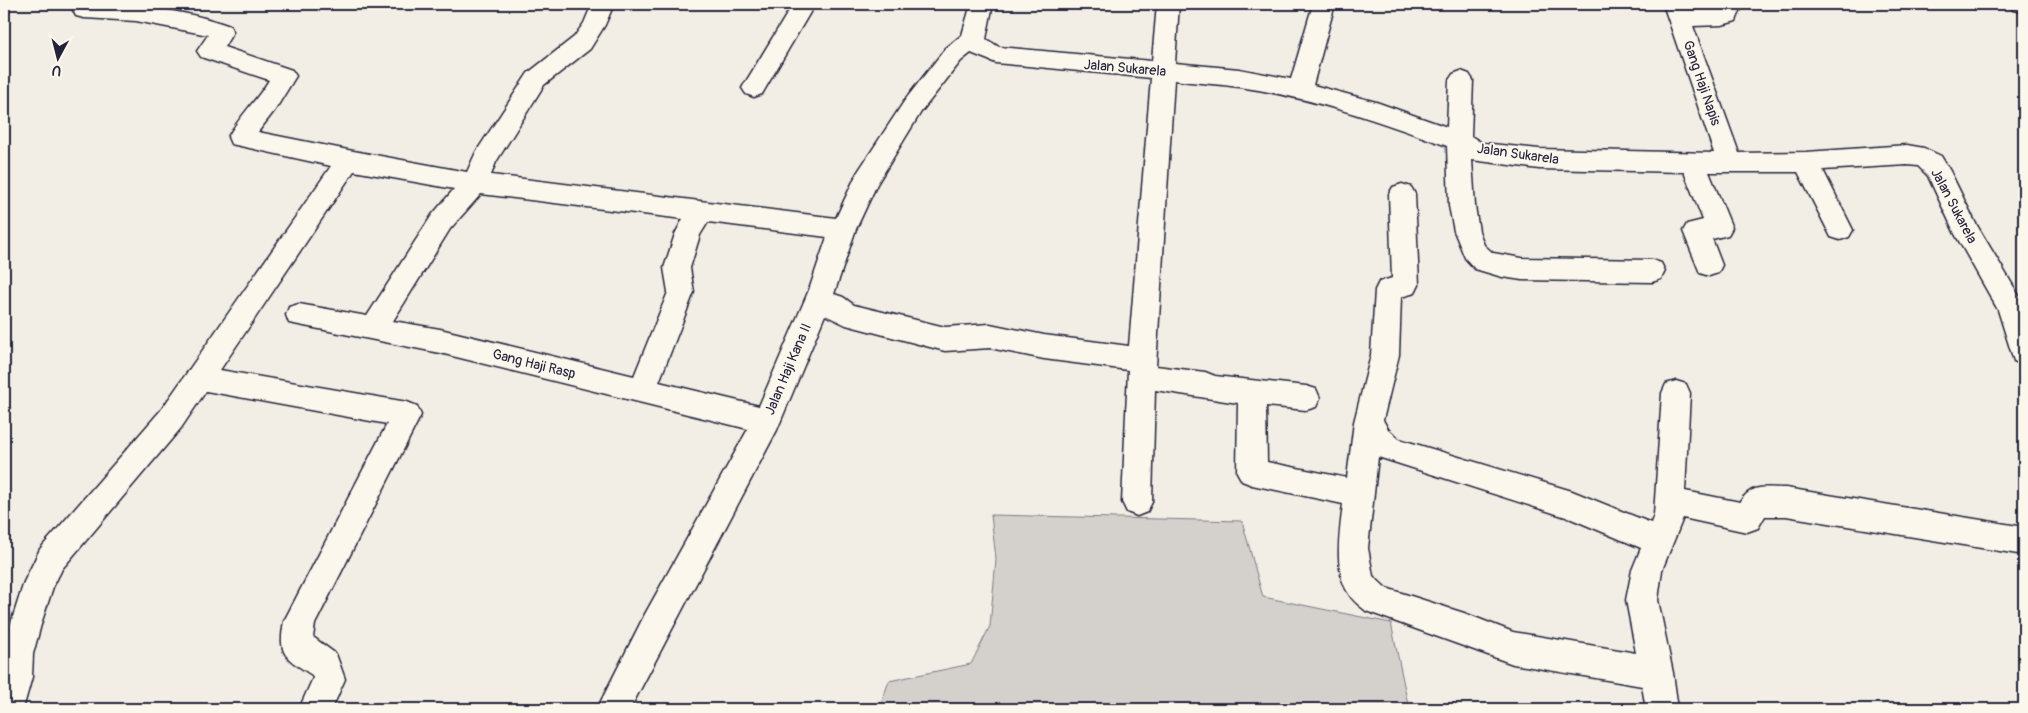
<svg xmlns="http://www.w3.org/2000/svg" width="2028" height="713" viewBox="0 0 2028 713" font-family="Pangolin,sans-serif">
<rect width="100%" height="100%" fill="#f2eee5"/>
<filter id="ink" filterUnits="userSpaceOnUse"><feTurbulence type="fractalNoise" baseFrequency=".02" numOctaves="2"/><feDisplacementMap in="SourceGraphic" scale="10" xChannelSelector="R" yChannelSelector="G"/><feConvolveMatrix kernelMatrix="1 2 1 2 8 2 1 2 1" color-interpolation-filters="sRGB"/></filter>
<g filter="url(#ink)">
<!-- green -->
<polygon fill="#d4d1cc" stroke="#7b7a84" points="991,515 1242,521 1263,597 1391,623 1409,709 879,709 889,681 971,664 990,626 996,559"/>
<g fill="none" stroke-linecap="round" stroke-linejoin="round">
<!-- street casing -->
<g stroke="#22223b" stroke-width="3">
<g id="street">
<path d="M76,4C117,0 191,11 230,26L233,32L224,47L292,70L296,76L275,110L258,132L348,150L467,172L476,152L528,73L574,37L584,23L592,4H614L605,25L590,49L544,85L496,162L491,175L836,218L857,173L905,100L945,49L962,35L971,4H993L986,39L999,47L1152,61L1157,4H1179L1175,63L1239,69L1291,79L1313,4H1335L1313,85L1376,102L1447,127L1449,80L1453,74L1461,71L1469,74L1473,80L1471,136L1482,143L1539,149L1714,153L1663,4H1685L1687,10L1717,9L1715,4H1737L1740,11L1736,21L1722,25L1693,26L1739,153L1806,152L1907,145L1924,148L1941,156L1950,171L1975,222L2024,304V365L2014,361L1998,310L1955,234L1928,176L1918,166L1907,165L1823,170L1853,230L1849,237L1840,240L1831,237L1798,172H1709L1732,228L1728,235L1712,239L1722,265L1718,273L1709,276L1700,273L1683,231L1687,224L1703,220L1684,172L1539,169L1472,160L1475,206L1479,231L1484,245L1493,253L1522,258L1652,260L1661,263L1665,271L1661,279L1652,282L1522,280L1502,277L1475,269L1465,258L1454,231L1449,206L1447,146C1379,121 1310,97 1239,87C1217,84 1196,83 1174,80L1156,366L1205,372L1215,376L1306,386L1316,389L1320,398L1316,407L1306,410L1266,406L1267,462L1347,478L1354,422L1371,355L1375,290L1379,282L1392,278L1389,194L1393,187L1402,184L1411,187L1415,194L1419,285L1415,293L1401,297L1399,355L1383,420L1388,429L1399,439L1572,491L1651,523L1654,515L1662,393L1666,384L1676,381L1686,384L1690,393L1685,491L1740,502C1752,483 1765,488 1786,488L2024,527V555L1786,516H1765L1758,528L1747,532L1683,518L1662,570L1658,600L1673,673L1678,709H1646L1642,686L1513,664L1366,611C1360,606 1353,601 1349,594C1333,571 1340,530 1343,504L1252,485L1242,481L1237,472L1238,403L1155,390L1152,502L1147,512L1137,516L1127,512L1122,502L1128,370L1044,359L990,348L945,351L846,325L825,315L777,430L630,709H597L645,614L748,429L440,353L289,323L286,315L289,307L299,304L367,316L432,215L454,189L354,171L220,370L407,402L417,406L421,415L315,624L313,637L336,654L345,679L332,709H299L313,678L312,675C284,657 278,655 284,621L387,424L206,391L181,428L62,569L53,587L42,621L33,654L32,677L23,709H4V645L24,582L40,549L161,410L331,166L231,144L228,137C239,117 257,100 269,80L201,57L197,51L208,35L136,21L84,18L76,16L73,10ZM971,53L996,63L1151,78L1129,346L1044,335L990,324L945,327L854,305L843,297L834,294L856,229L877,184L921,112L961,61ZM481,194L683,219L675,234L664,268L668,292L634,376L440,329L393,321L450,229ZM708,222L827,237L809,290L759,406L659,382L694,292L690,268L700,235ZM1378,457L1569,518L1641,548L1632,570L1626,600L1636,653L1513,632L1464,613L1386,588L1373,576L1368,548Z"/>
<polygon points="793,4 815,4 762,94 754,97 746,94 742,88"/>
<polygon points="2010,4 2024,4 2024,12 2013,10"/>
</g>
</g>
<!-- street -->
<use href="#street" fill="#fbf7ec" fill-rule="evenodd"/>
</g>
</g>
<g text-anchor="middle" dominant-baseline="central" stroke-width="4" stroke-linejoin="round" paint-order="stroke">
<!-- street labels -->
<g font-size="14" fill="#22223b" stroke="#fbf7ec">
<text transform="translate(1125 68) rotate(5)">Jalan Sukarela</text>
<text transform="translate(1702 83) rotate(71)">Gang Haji Napis</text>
<text transform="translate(1518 154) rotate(8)">Jalan Sukarela</text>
<text transform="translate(1954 206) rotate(62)">Jalan Sukarela</text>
<text transform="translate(534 364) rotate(14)">Gang Haji Rasp</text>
<text transform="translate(788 369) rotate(-67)">Jalan Haji Kana II</text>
</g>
</g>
<!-- margin -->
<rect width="2028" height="713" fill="none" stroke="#fbf7ec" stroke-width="20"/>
<rect x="10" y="10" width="2008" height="693" fill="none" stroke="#22223b" stroke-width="2" filter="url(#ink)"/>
<!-- north arrow -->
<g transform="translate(58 58) rotate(187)" stroke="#fbf7ec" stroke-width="4" paint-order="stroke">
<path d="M0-4L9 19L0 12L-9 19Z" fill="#22223b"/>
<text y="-8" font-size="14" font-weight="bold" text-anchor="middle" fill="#22223b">U</text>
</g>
</svg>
